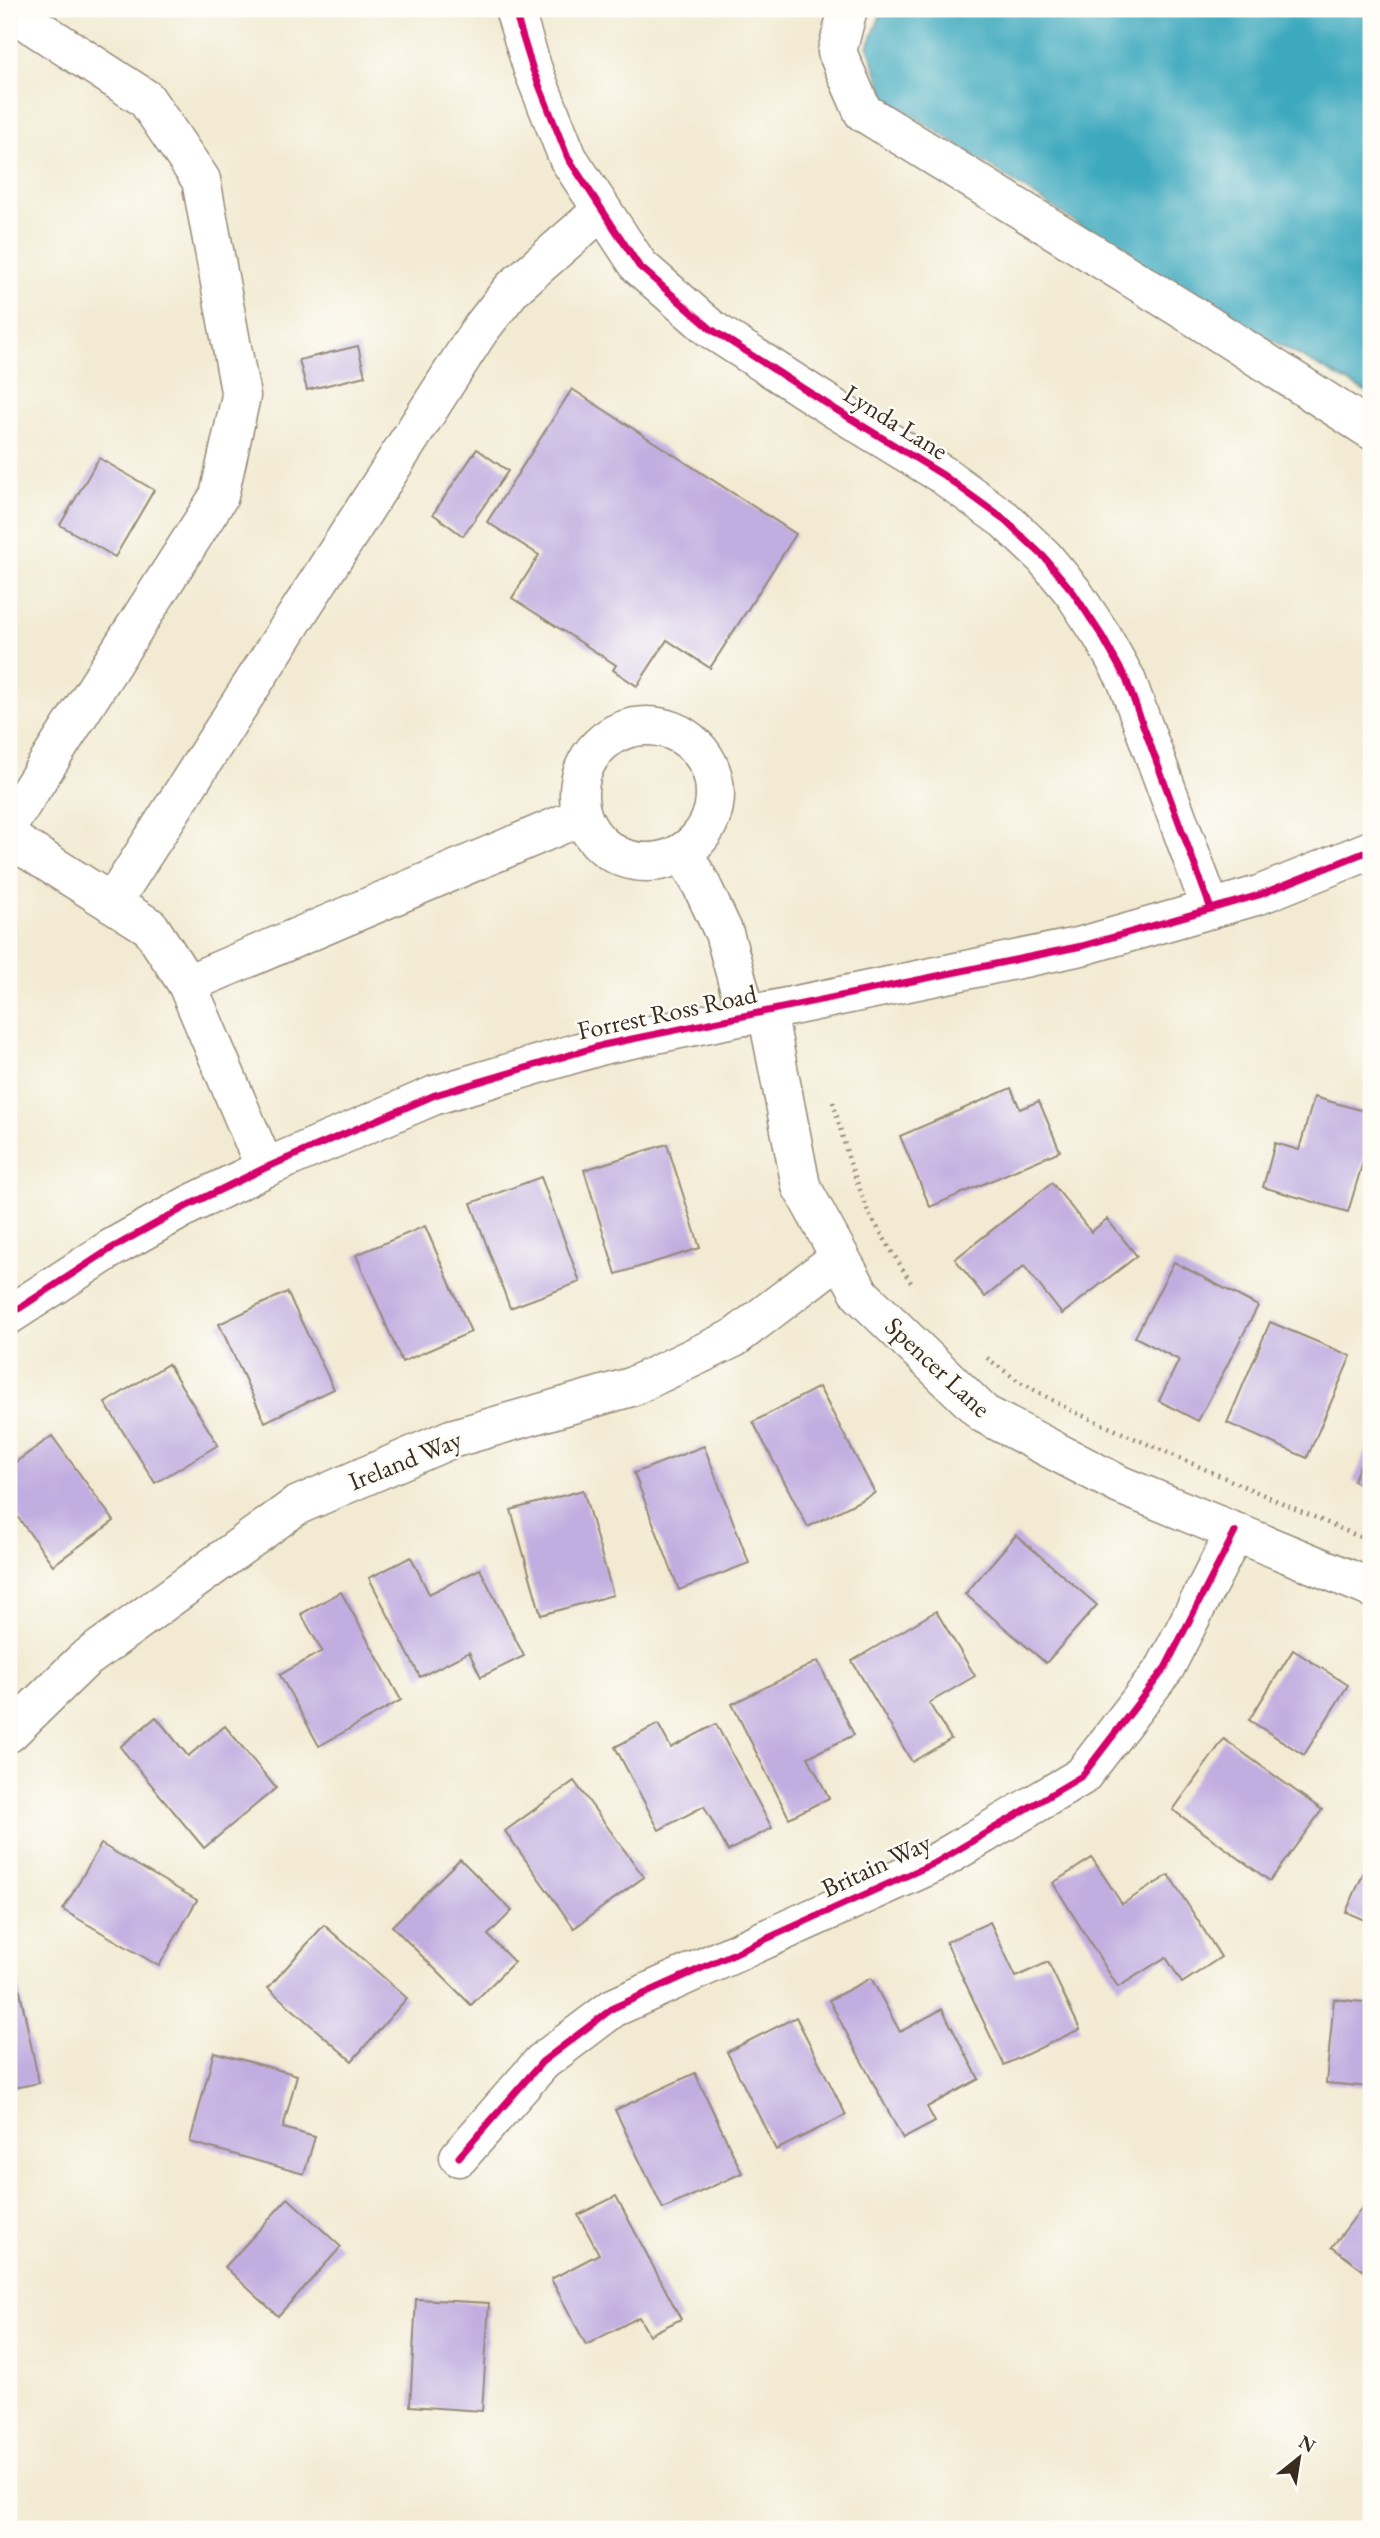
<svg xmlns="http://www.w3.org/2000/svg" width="1380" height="2538" viewBox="0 0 1380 2538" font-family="'EB Garamond',serif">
<rect width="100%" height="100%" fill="#fdfcf7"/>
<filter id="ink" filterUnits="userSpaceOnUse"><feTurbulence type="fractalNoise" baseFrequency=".0143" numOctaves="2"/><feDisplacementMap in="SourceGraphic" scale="14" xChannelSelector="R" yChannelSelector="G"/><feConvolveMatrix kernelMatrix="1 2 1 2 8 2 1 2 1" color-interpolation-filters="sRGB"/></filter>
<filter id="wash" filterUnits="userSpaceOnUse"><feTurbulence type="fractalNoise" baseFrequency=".00686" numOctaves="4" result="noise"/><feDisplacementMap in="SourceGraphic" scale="28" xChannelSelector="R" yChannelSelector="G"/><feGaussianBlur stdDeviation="1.57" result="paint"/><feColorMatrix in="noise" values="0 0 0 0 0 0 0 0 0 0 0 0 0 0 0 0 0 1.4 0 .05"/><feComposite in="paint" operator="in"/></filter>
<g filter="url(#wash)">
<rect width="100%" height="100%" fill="#f2ead2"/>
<!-- water -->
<polygon fill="#3ea9be" stroke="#3c6a6e" stroke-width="2" points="883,9 1371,9 1371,395 1171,285 886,98 868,47"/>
<g id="blocks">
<!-- building -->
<g fill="#c1aee0">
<polygon points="358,346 365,376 307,390 299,360"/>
<polygon points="572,389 796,534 710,668 667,640 637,686 613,670 616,665 512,598 539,555 487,522"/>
<polygon points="477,449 508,471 463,536 433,514"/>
<polygon points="99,458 154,490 115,557 60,525"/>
<polygon points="1011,1088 1020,1109 1039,1101 1060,1151 930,1207 900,1136"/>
<polygon points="1314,1097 1371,1113 1371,1157 1365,1155 1348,1212 1263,1187 1275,1143 1299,1150"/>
<polygon points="667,1144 700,1248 616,1274 584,1170"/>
<polygon points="541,1177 580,1282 510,1308 471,1203"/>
<polygon points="1052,1183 1091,1232 1107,1219 1137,1256 1062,1314 1024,1266 985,1297 955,1259"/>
<polygon points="425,1226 471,1332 402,1362 356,1255"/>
<polygon points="1174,1262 1258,1306 1198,1421 1159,1401 1179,1360 1135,1337"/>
<polygon points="287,1292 334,1389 265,1422 219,1324"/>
<polygon points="1270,1322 1351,1356 1307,1458 1227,1423"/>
<polygon points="168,1364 218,1445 155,1483 105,1403"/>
<polygon points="819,1387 875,1493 808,1527 753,1422"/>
<polygon points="52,1436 114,1521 53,1565 9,1505 9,1467"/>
<polygon points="1371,1441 1371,1490 1353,1481"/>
<polygon points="704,1446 749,1563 679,1590 634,1473"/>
<polygon points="583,1490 613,1595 541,1615 511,1510"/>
<polygon points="1016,1535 1097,1605 1046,1663 965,1594"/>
<polygon points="411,1557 429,1594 480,1569 524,1656 481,1677 469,1652 420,1677 369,1578"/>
<polygon points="341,1592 401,1700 319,1746 280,1675 322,1651 301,1614"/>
<polygon points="936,1611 975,1676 929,1703 951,1739 912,1762 852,1661"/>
<polygon points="1293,1650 1348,1685 1304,1755 1249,1720"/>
<polygon points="818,1661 854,1735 808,1757 829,1798 789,1818 732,1704"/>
<polygon points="156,1717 188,1756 225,1726 276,1788 204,1848 120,1747"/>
<polygon points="658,1724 671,1748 716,1724 772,1828 728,1851 704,1806 659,1830 615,1747"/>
<polygon points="1224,1739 1322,1810 1270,1881 1173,1810"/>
<polygon points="574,1781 644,1877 574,1928 505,1831"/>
<polygon points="101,1844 197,1900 159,1966 63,1910"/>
<polygon points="1092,1858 1122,1904 1169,1875 1221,1957 1182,1983 1166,1957 1118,1987 1053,1883"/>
<polygon points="460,1859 512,1911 488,1935 514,1962 471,2005 392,1926"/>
<polygon points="1368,1863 1371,1864 1371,1923 1346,1912"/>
<polygon points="990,1922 1016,1977 1048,1962 1080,2029 1004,2065 946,1942"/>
<polygon points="324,1925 407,1998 352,2061 268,1988"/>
<polygon points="17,1977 39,2083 9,2089 9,1978"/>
<polygon points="871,1978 900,2032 942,2009 979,2079 927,2107 935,2122 903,2139 829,2000"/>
<polygon points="1334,1999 1371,2003 1371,2087 1326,2083"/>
<polygon points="796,2017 846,2115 776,2150 727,2052"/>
<polygon points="214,2052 297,2075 283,2128 315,2137 304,2174 190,2142"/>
<polygon points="695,2073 742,2173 663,2209 615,2110"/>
<polygon points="616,2196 681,2319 649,2335 639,2317 586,2345 551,2279 599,2254 578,2215"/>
<polygon points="1371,2196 1371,2270 1368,2274 1332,2247"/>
<polygon points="288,2198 341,2247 278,2316 225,2267"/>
<polygon points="416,2299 489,2303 482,2411 410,2406"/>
</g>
</g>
</g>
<g filter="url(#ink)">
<use href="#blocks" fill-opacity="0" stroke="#968a78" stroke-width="2"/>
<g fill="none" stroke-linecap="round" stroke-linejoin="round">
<!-- minor casing -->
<g stroke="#968a78" stroke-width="41">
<g id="minor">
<polyline points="514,9 533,70 568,158 639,266 711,329 835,409 943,475 1005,520 1044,557 1073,592 1102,636 1126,679 1211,909"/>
<polyline points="848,9 837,52 863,112 1195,317 1371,430"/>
<polyline points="9,10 146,99 201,180 241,396 219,496 9,824"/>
<circle cx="647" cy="794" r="68"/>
<polyline points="9,838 150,927 187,984"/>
<polyline points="683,852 701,884 724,933 747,1016"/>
<polyline points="112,903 479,331 512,289 602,210"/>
<polyline points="767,1011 801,1186 840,1257 861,1295 984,1414 1120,1485 1371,1588"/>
<polyline points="265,1168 187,984 582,816"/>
<polyline points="9,1315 112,1248 189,1205 265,1168 435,1095 603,1045 1082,946 1259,895 1371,850"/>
<polyline points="9,1733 83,1661 296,1506 451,1439 631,1387 734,1338 840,1257"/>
<polyline points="459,2157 542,2062 613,2008 937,1862 1082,1776 1165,1668 1235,1532"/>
</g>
</g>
<!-- path -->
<g stroke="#968a78" stroke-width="4.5" stroke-dasharray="2 5" stroke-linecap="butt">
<polyline points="833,1102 849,1160 868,1212 913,1286"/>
<polyline points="987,1358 1017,1380 1070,1410 1371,1542"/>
</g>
<!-- minor -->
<use href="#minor" stroke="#fff" stroke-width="38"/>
<!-- cycleway casing -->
<g stroke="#fdfcf7" stroke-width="11">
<g id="cycleway">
<polyline points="514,9 533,70 568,158 639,266 711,329 835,409 943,475 1005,520 1044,557 1073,592 1102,636 1126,679 1211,909"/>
<polyline points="9,1315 112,1248 189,1205 265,1168 435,1095 603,1045 1082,946 1259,895 1371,850"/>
<polyline points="459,2157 542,2062 613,2008 937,1862 1082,1776 1165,1668 1235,1532"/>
</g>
</g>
<!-- cycleway -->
<use href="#cycleway" stroke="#d6006c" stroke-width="7"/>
</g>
</g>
<g text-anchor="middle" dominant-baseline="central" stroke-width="5" stroke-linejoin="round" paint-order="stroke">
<!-- street labels -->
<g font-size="26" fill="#3b2a1e" stroke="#fdfcf7">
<text transform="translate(896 422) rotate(32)">Lynda Lane</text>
<text transform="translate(667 1012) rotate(-12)">Forrest Ross Road</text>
<text transform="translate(938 1367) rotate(43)">Spencer Lane</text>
<text transform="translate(405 1460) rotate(-22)">Ireland Way</text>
<text transform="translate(876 1865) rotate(-25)">Britain Way</text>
</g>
</g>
<!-- margin -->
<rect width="1380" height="2538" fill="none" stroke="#fdfcf7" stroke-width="35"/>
<!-- north arrow -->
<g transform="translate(1299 2458) rotate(30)" stroke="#fdfcf7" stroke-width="5" paint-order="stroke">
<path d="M0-5L12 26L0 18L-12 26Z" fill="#3b2a1e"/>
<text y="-10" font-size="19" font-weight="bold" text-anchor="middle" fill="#3b2a1e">N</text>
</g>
</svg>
